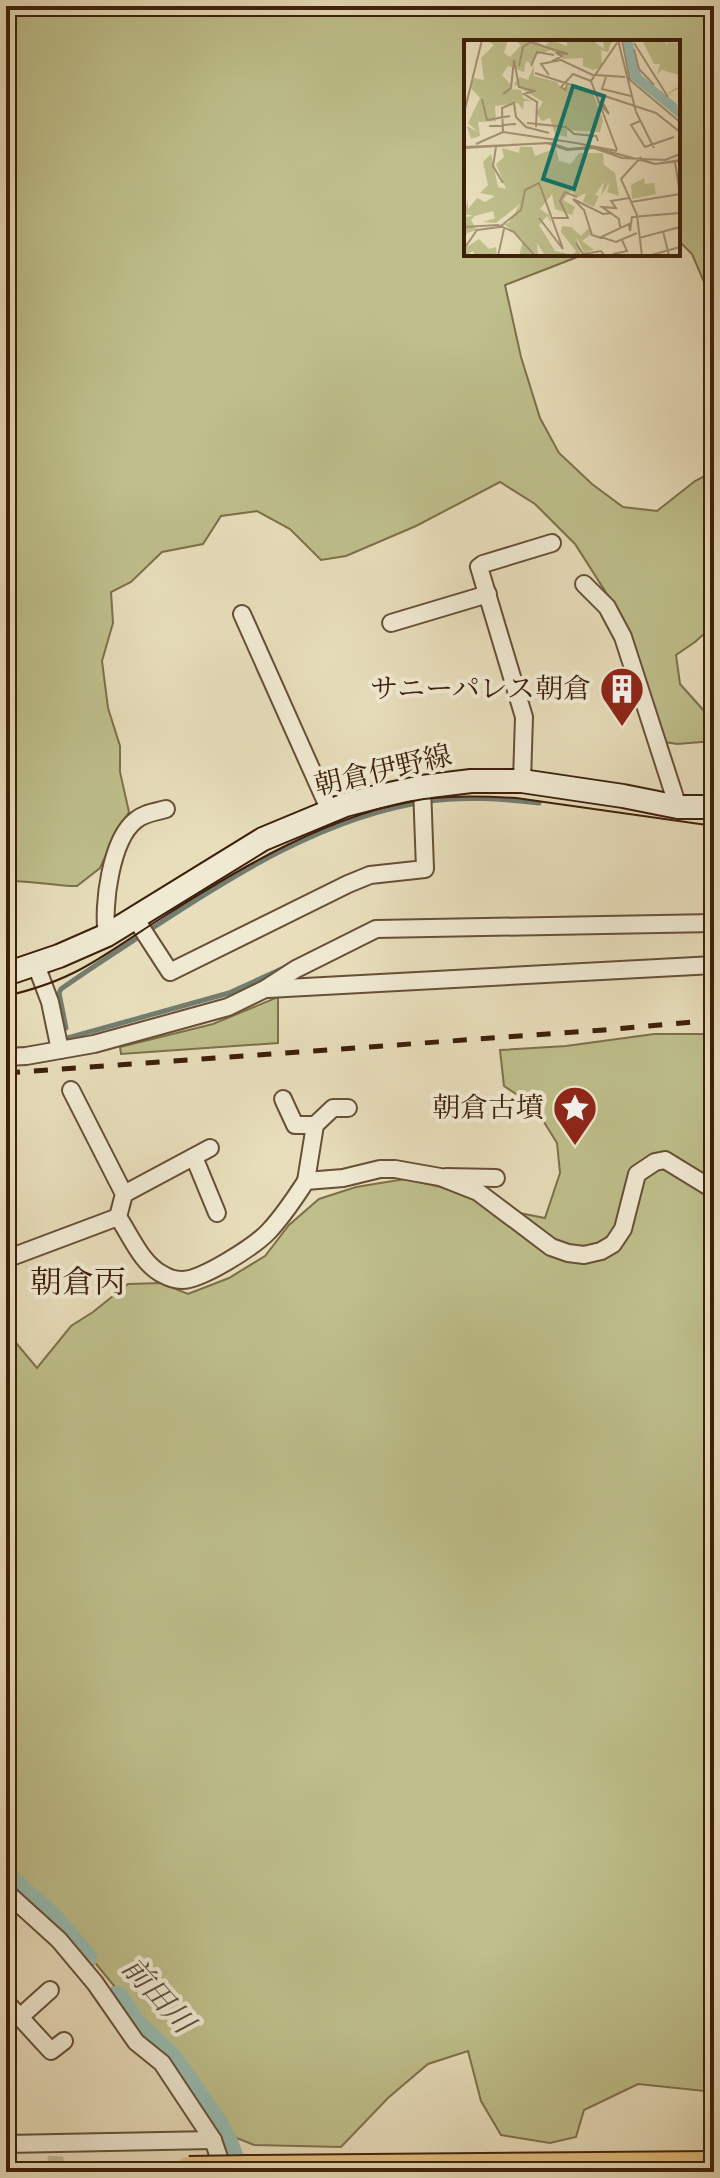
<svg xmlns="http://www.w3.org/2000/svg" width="720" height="2178" viewBox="0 0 720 2178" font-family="'IM FELL DW Pica','Noto Serif JP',serif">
<rect width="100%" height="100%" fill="#e8debb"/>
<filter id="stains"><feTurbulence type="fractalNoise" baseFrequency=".0025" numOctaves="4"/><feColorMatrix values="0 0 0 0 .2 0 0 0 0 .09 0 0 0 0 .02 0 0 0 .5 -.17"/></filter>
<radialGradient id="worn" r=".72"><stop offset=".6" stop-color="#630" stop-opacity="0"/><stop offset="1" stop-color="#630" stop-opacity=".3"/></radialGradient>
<!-- green -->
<g fill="#bebf8b" stroke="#7e6f4a" stroke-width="2">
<path d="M6,6H714V305L692,254L678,240V42H466V254H585L505,285L521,357L540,418L559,453L592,484L623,507L657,511L695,481L714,471V625L695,642L676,655L680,684L714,722V741L677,744L652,740L619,613L575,544L535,504L500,482L416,526L346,556L321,560L290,529L257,511L221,516L203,544L162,552L131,582L111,592L113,623L102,661L108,708L120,746V772L129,812L112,842L100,868L77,886C53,886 30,880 6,881Z"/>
<polygon points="278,997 278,1043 121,1054 120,1047 213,1024"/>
<polygon points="654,1034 714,1034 714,2092 638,2084 584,2110 576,2137 550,2143 501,2135 481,2101 468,2051 428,2064 388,2098 341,2147 254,2145 234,2137 214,2109 170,2056 138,2027 124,1998 57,1916 24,1890 6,1868 6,1338 12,1338 37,1368 71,1326 93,1312 128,1284 161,1283 188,1294 229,1278 265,1256 289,1225 319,1199 356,1187 405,1179 441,1187 499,1209 545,1218 560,1173 557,1143 534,1106 504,1086 500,1050 566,1046"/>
</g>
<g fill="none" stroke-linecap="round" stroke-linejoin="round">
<!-- stream -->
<g stroke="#737d6f" stroke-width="5">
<path d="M66,1028L59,993L61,989C89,969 119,950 148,931C233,875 326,816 429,801C466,796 502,799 539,803"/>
<polyline points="64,1039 229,993 288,966"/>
</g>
<!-- river -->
<g stroke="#97bcb3" stroke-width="28">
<polyline points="6,1881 49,1919 83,1958"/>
<polyline points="116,2000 133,2026 169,2060 213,2123 225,2145 235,2172"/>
</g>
<!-- street-tunnel -->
<polyline stroke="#c6b898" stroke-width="16" stroke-dasharray="16 8" stroke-linecap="butt" points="55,2172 56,2150"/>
<!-- street casing -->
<g stroke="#684f36" stroke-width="20">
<g id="street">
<polyline points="584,584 607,607 623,637 678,807"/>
<polyline points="242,614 330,811"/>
<polyline points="391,623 488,594"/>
<polyline points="522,781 524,717 479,567 483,564 552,543"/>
<polyline points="135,918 170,972 348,884 370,875 425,869 422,787"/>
<path d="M107,935C102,906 111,839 136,820C144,813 156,812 166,809"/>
<polyline points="36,965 50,1002 60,1050"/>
<polyline points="268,989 714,965"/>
<polyline points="6,1057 26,1056 94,1044 228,1007 265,989 296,969 376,929 714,923"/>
<polyline points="71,1090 124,1194 118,1217"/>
<polyline points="283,1099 295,1125 315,1125"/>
<polyline points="194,1157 217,1213"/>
<polyline points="446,1177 496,1178"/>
<polyline points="306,1181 315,1125 333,1108 348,1108"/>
<polyline points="124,1194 210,1148"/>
<path d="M6,1259L118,1217C131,1236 142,1265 164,1275C169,1278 176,1280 182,1280C202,1280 255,1246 269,1231C283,1216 295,1198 306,1181L343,1178L380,1169H395L440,1177L478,1192L551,1247L568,1253L584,1255L601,1251L613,1244L623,1229L637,1174L655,1162L665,1160L714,1190"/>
<polyline points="6,1892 59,1940 95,1983 136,2042 162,2063 213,2140 224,2172"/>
<polyline points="6,2002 51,2051 64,2041"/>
<polyline points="20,2017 50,1990"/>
<polyline points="6,2144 213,2140"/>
</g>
</g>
<!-- secondary casing -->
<g stroke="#3e1f0a" stroke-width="26">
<polyline id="secondary" points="6,974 59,956 107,935 263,839 345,805 376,797 422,787 471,781 522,781 623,796 678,807 714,807"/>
</g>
<!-- highway casing -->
<g stroke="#3e1f0a" stroke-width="34">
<polyline id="highway" points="249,2171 714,2167"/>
</g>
<!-- street -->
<use href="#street" stroke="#f0ead3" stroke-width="16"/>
<!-- secondary -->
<use href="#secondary" stroke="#f0ead3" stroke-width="22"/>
<!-- highway -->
<use href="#highway" stroke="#e4bf7e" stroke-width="30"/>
<!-- tram -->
<path stroke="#3e1f0a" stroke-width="2" d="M6,996C32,990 57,982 81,969C109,954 136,934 163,917C241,867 332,813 424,799C455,795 485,796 516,798L714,826"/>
<!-- rail -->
<polyline stroke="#3e1f0a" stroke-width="5" stroke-dasharray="14 14" stroke-linecap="butt" points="6,1073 604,1030 714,1020"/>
<!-- highway-bridge casing -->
<g stroke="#3e1f0a" stroke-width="34" stroke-linecap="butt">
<polyline id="highway-bridge" points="189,2172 249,2171"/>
</g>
<!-- highway-bridge -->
<use href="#highway-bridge" stroke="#e4bf7e" stroke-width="30"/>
</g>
<!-- icons -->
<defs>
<g id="building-pin" transform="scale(2.3)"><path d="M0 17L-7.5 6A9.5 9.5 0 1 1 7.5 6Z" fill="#8f2418" stroke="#f0ead3"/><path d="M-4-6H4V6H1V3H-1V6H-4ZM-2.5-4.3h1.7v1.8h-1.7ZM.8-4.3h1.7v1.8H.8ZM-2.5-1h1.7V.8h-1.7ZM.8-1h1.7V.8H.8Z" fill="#fff"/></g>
<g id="sight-pin" transform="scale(2.3)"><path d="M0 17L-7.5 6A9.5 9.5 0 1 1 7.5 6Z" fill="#8f2418" stroke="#f0ead3"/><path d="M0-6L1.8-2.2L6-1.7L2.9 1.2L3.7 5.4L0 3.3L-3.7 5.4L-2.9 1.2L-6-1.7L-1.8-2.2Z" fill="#fff"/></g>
</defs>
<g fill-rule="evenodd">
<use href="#building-pin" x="622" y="689"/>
<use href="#sight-pin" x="575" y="1108"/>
</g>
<g text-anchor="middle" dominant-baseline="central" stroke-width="8" stroke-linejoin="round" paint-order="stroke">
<!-- poi labels -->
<g font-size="28" fill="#3e1f0a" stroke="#f0ead3" text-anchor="end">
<text x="591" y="689">サニーパレス朝倉</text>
<text x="544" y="1108">朝倉古墳</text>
</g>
<!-- street labels -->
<g font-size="28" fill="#3e1f0a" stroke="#f0ead3">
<text transform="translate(383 771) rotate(-13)">朝倉伊野線</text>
</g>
<!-- water labels -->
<g font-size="30" font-style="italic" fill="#594e3d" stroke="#f0ead3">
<text transform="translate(157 1996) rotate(48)">前田川</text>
</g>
<!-- quarter labels -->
<g font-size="32" fill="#3e1f0a" stroke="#f0ead3">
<text x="78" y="1284">朝倉丙</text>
</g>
</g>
<!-- overview -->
<g transform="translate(464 40)">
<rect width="216" height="216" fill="#e8debb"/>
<path d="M23,0H44L40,13L46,17L57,5L50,0H78L75,3L81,6L87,0L103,6V0H128L140,9L139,0H148L144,12L137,10L138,27L129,30L119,26V18L99,19L87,10L71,15L67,24L62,21L60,32L44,26L38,35L47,45L45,49L57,50L59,58L68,61H60L59,70L54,63L31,66L32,81L14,82L16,96L7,99L3,86L14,92L4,83L16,58L6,47L10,38L20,40L17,18L30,5ZM178,0H200L204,6L203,2L216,3V48L206,53L209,57L204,53L214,47L215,35L198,30L193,34L196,24H190ZM70,25V36L93,42L99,51L104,46L129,54L139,80L136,92L103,90V97L91,94L86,78L78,81L72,73L79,62L50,44L56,37L64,40ZM56,107H68L71,116L92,108L95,121L107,124L115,113H139L140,125L151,133L155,156L143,152L146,142L137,156L140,142L131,155L135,156L130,167L119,162L122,153L114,157L107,151L99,160L111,167L108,175L91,169L88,154L76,169L85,175L87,183L83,176L75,185L91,211L109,215L112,211L97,192L98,186L107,187L117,196L125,188L127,194L118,201L130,210L120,212L112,197L117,216L80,214L73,203L74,216H55L59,200L40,184L45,183L56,164L32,183L19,182L31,178L29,171L11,176L7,180L13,190L3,193L1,200L0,177L10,176L0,174L4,159V169L13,158L21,162L31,156L16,153L24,145L19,122L27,114L34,147L42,149L32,124L40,117L38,108L55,113ZM180,138L181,144L190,143L192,154L168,159L167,145ZM15,199L25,209L32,207L33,216H11L9,211L1,216L0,209Z" fill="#bebf8b"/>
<path d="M159,0H168L177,35L213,64L216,79L167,39Z" fill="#97bcb3"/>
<path fill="none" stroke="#a49274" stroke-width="2" d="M154,0L172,72L190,108M158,0L166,40L216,82M170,3L204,57M170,9L175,29L190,45M55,26L59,7L66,2L104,14L92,13L98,16L87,22M67,26L73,12L90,15M71,33L192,73L216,92M85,35L77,24L97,20L131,36M132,35L161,37M142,37L138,49L167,56M127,41L153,110M103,45L101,50L97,47L109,34L127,41L153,3M39,54L47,48L50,20L55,47L70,51L60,54L73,62L72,87M18,59L23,80L46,76M135,68L140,65L145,74L138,66M0,73L18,0M176,81L167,85L181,107L210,97M63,83L102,87L110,94L132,96L134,101M25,86L52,84M39,92L38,68L50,63L52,77L62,87L85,93M112,103L153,111M12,104L39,92L112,103M0,107L87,103L104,109L128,107L191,124L216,120M32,107L29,126L39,143M0,108L83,103L103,110L130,108L158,118L201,120L216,114M177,117L157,139L173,175L178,216M176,119L191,124L216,121M211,122L216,154M167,162L216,154M88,178H104L96,161L101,152L113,157M37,186L57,170L61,150L75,143L99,209L75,178M0,187L34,185L50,192L71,216M156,187L155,179L138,167L152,168L147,161L165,158M199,191L205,216M173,193L152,202L137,197L165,184L166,191L168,177L216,173M137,198L128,195L120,170L109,159L139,174L148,173M175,198L216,187M112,203L119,214L137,211L141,216M0,209L13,190L36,187M149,214L163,211L158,200M34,216L40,189M184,216L216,207"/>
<path fill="#0f766e" fill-opacity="0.15" stroke="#0f766e" stroke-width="4" d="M109,46L140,56L110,149L79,139Z"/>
<rect width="216" height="216" fill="none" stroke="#3e1f0a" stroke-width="4"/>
</g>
<!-- margin -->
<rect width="720" height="2178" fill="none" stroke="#e8debb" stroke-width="32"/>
<rect x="8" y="8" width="704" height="2162" fill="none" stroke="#3e1f0a" stroke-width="4"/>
<rect x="16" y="16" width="688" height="2146" fill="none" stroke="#3e1f0a" stroke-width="2"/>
<rect width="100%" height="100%" filter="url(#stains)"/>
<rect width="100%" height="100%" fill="url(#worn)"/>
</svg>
